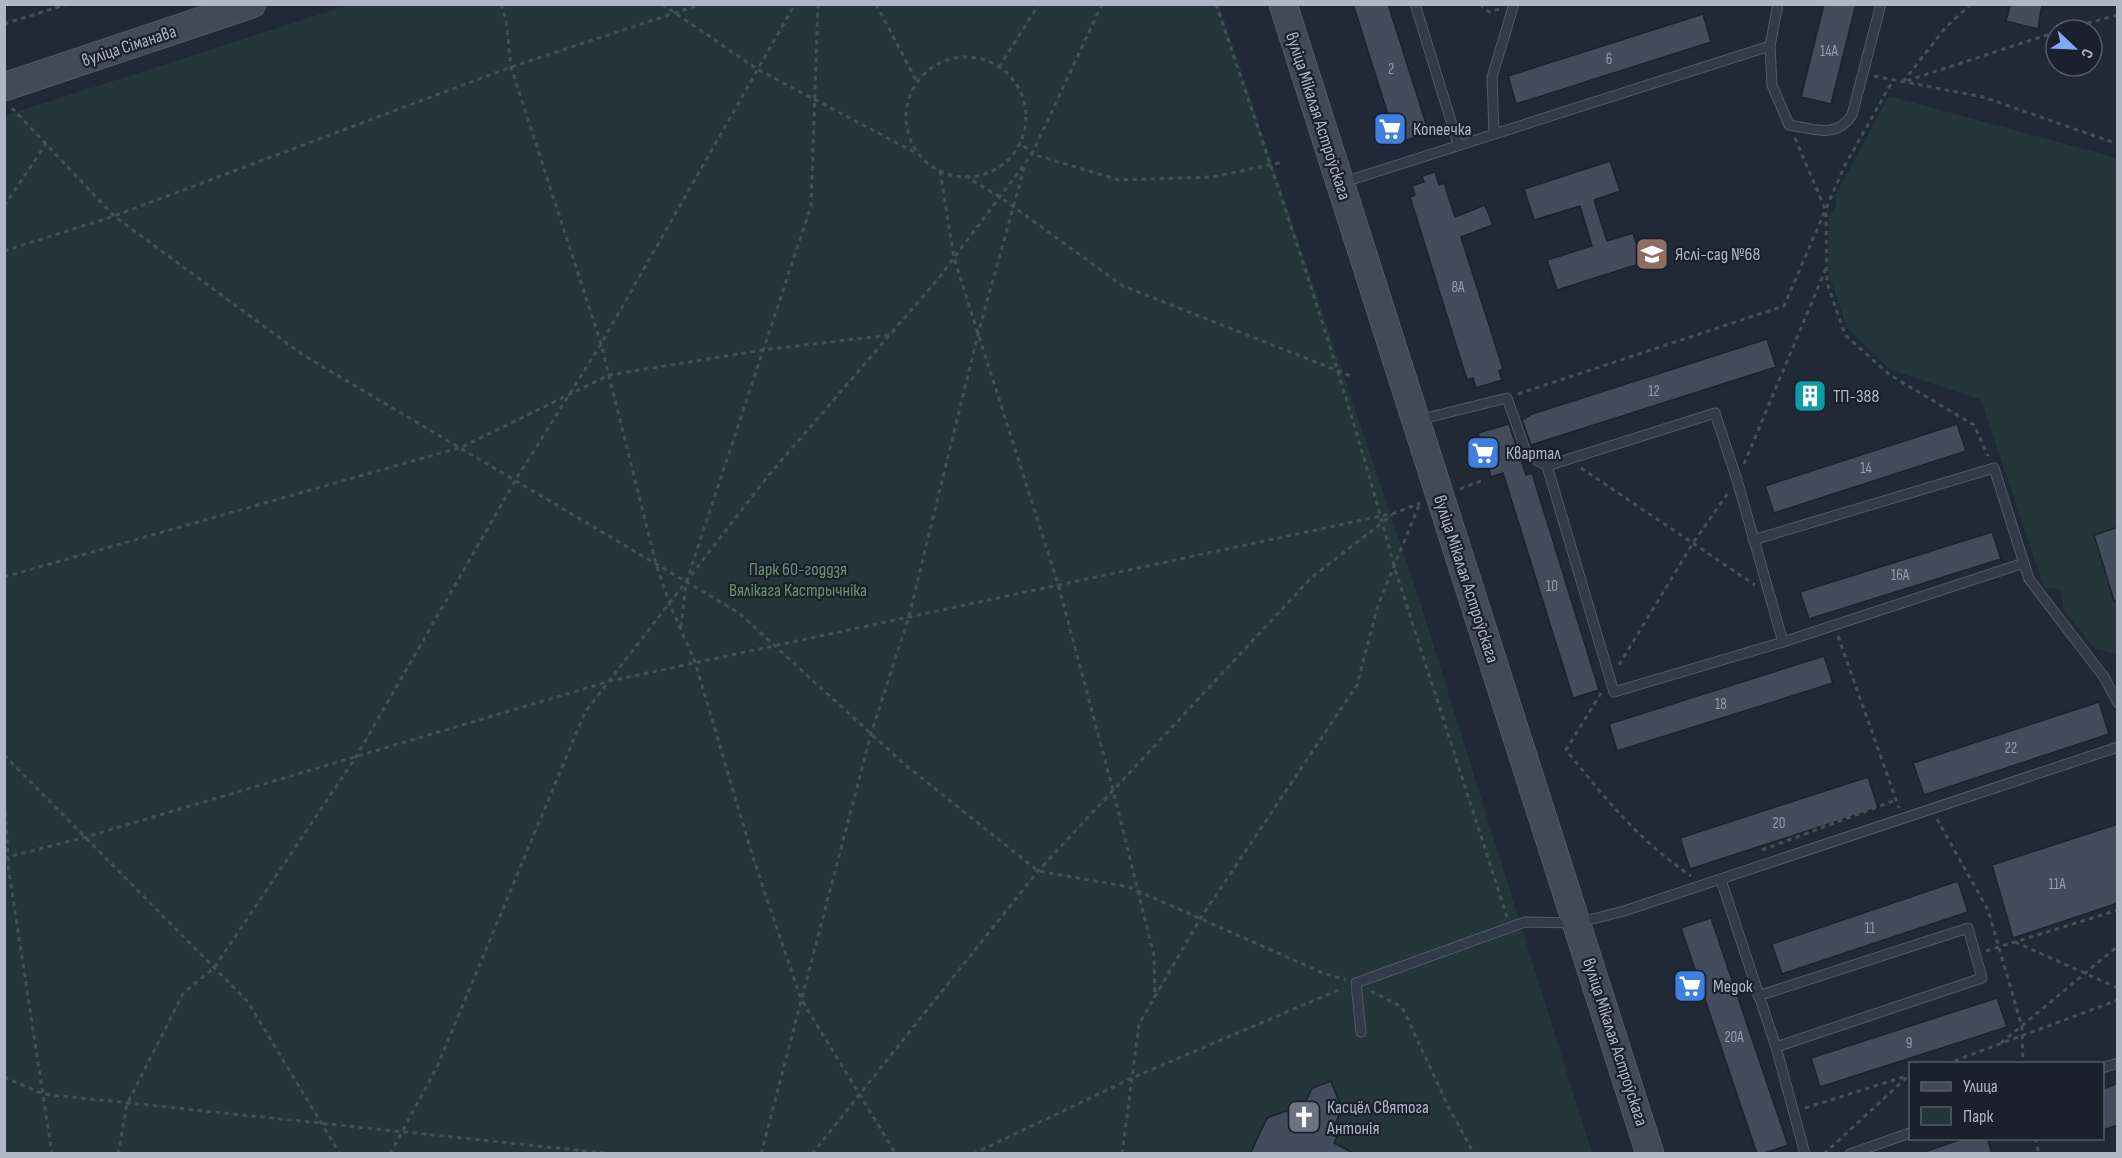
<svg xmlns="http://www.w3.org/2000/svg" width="2122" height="1158" viewBox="0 0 2122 1158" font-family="'Sofia Sans Condensed',sans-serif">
<rect width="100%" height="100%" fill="#212937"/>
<!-- green -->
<g fill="#243639">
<polygon points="349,5 1219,5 1419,599 1592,1153 5,1153 4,116"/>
<polygon points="1889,96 2117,158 2117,654 2095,649 2063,609 2061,590 2044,587 1981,400 1891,370 1847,328 1829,275 1829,216 1836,207 1835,196"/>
</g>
<!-- building -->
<g fill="#424c5c" stroke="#1c222e" stroke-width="1.5">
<polygon points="1353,4 1388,4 1429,133 1397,143"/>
<polygon points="1824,4 1856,4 1831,104 1801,97"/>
<polygon points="2013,4 2042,4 2038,29 2006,21 2010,6"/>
<polygon points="1703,14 1711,42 1516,104 1508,76"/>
<polygon points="1610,161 1620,191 1594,200 1607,241 1633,233 1642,263 1557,290 1547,260 1592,246 1580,206 1534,220 1524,189"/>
<polygon points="1435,172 1439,185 1444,183 1455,217 1485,205 1493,225 1461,237 1503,369 1499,371 1502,380 1476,388 1473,378 1467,380 1410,197 1415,195 1412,186 1424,182 1422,176"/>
<polygon points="1767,339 1776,367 1531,445 1522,420 1532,414"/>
<polygon points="1814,383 1821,404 1807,409 1799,388"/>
<polygon points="1509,424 1526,475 1532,473 1599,690 1573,698 1503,473 1491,477 1478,433"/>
<polygon points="1957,424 1966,451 1774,513 1765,486"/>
<polygon points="2118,527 2118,601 2114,601 2094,535"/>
<polygon points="1992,532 2001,559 1809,619 1800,592"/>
<polygon points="1824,656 1833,683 1617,751 1609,724"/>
<polygon points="2099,702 2109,734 1924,795 1913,763"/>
<polygon points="1868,777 1878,808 1690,869 1680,838"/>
<polygon points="2118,824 2118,903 2013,938 1992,865"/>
<polygon points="1958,881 1968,912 1782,974 1772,944"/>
<polygon points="1711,918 1788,1145 1762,1154 1757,1154 1681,928"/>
<polygon points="1997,998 2007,1027 1820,1087 1811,1058"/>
<polygon points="1331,1081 1342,1109 1330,1134 1337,1137 1334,1143 1355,1154 1250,1154 1267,1118 1286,1111 1299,1117 1312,1088"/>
<polygon points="2118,1083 2118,1125 2103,1130 2103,1089"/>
<polygon points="1965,1138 1987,1138 1992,1154 1928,1154 1927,1151"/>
</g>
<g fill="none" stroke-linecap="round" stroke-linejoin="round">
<!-- service casing -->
<g stroke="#525965" stroke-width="11">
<g id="service">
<polyline points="1415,4 1458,144"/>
<path d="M1778,4L1770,46L1772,85L1789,125C1815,129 1836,139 1852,115L1881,4"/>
<polyline points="1494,132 1492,77 1514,4"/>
<polyline points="1341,183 1770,46"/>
<polygon points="1715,413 1737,480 1783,642 1614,692 1547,466"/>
<polyline points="1418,420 1507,398 1527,455 1547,466"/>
<polyline points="1753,540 1994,468 2029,579 2104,677 2118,703"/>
<polyline points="1783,642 2024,563"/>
<polyline points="1721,880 1776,1047 1805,1154"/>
<polyline points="1758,996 1968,928 1982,978 1776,1047"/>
<polyline points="1361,1032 1356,983 1525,922 1577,923 1624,911 2118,747"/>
<polyline points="2102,1068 2118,1063"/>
<polyline points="1850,1154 1910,1133"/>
</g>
</g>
<!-- secondary casing -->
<g stroke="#525965" stroke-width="29">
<g id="secondary">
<polyline points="1283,4 1650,1154"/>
<polyline points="4,87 252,4"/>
</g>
</g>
<!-- path -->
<g stroke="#405256" stroke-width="3" stroke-dasharray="4.5 4.5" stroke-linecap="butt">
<polyline points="501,4 506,20 511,67 601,344 656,564 670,605 695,662 754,861 801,999 896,1154"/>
<polyline points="662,4 757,69 918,154"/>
<polyline points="876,4 917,82"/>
<polyline points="1102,4 1032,154 1119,180 1213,177 1283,162"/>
<path d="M1216,4C1279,190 1344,377 1394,566L1507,917"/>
<polyline points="1480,4 1489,12 1500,9"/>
<polyline points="1971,4 1945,28 1903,82 2056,32"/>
<polyline points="4,24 68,4"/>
<polyline points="2061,30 2118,15"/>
<circle cx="966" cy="117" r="60"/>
<polyline points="999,67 1039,4"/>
<polyline points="1874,76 1983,97 2118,144"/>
<polyline points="12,108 114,216 303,355 739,613 903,763 1038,871 1129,887 1323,973 1346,980"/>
<polyline points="1795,138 1826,211 1827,283 1845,335 1890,375 1974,425 1988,456"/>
<polyline points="940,171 954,258 1058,584 1113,790 1154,956 1155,998"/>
<polyline points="965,176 1000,197 1123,286 1351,376"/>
<polyline points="4,206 46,144"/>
<polyline points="4,251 114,216 511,67 702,4"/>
<polyline points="1518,394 1784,306 1844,167 1893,80"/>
<polyline points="1744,464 1827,266"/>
<polyline points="1581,468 1755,585"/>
<polyline points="1460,489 1481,481"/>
<polyline points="4,577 462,447 609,375 763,350 889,335"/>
<polyline points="681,627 686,583 811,206 818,4"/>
<polyline points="1838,636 1899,808"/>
<polyline points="1619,665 1693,543 1728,493"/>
<path d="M1601,693L1566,750C1607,800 1636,838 1691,876"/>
<polyline points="4,755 248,1002 340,1154"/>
<polyline points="4,794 9,872 52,1154"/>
<polyline points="1937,819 1988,910 2022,1027 2023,1064"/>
<polyline points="1762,850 1896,800"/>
<polyline points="4,858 86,837 610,681 1395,513 1420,503"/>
<polyline points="2015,942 2118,988"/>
<polyline points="1986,951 2118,910"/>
<polyline points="1371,991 1402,1007 1448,1106 1474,1154"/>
<polyline points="2001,1043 2118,946"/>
<polyline points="1946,1064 2118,1000"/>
<polyline points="4,1077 43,1094 614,1154"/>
<polyline points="1805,1108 1910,1075"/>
<polyline points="2035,1138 2039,1154"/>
<polyline points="118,1154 127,1104 184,992 214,968 356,757 515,481 601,344 795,4"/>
<polyline points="390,1154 437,1067 585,712 768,476 938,279 1032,154 1020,142"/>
<polyline points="761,1154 871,734 909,616 978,334 1025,165"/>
<polyline points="812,1154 1038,871 1311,578 1392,515"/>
<polyline points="973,1154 1132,1078 1343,988"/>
<polyline points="1122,1154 1139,1024 1200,919 1357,685 1378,605 1420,503"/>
<polyline points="1824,1154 1907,1077"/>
</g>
<!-- service -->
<use href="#service" stroke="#343b48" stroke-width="9"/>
<!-- secondary -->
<use href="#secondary" stroke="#424a5a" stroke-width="27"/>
</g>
<!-- icons -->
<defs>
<g id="supermarket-square" transform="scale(1.725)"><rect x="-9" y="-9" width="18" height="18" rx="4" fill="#3f7fe0" stroke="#1a202c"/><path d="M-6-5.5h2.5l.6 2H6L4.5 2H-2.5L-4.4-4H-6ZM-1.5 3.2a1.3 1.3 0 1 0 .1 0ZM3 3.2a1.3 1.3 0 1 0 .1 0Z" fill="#fff"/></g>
<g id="school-square" transform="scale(1.725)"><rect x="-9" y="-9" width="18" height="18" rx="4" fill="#8d6e63" stroke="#1a202c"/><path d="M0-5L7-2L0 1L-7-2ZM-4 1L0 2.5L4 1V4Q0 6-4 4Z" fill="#fff"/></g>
<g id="building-square" transform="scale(1.725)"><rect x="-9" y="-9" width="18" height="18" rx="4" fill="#0f9aa8" stroke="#1a202c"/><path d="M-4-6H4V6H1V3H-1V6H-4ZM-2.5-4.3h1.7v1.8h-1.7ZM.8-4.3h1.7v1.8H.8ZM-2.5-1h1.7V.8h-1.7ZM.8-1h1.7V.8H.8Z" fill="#fff"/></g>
<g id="church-square" transform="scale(1.725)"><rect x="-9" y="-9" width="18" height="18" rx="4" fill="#6b7280" stroke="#1a202c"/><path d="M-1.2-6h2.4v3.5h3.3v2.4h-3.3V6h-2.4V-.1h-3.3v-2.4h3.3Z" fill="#fff"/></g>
</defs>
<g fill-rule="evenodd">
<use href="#supermarket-square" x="1390" y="129"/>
<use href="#school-square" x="1652" y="254"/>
<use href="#building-square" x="1810" y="396"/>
<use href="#supermarket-square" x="1483" y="453"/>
<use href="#supermarket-square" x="1690" y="986"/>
<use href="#church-square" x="1304" y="1117"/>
</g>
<g text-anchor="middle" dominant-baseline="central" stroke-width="4.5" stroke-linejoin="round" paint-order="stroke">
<!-- number labels -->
<g font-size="15" fill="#949caa">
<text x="1829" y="51">14А</text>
<text x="1609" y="59">6</text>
<text x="1391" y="69">2</text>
<text x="1458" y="287">8А</text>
<text x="1654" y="391">12</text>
<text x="1866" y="468">14</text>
<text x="1900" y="575">16А</text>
<text x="1552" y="586">10</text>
<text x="1721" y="704">18</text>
<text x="2011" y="748">22</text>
<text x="1779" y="823">20</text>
<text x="2057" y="884">11А</text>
<text x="1870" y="928">11</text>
<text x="1734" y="1037">20А</text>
<text x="1909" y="1043">9</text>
</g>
<!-- street labels -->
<g font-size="18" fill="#afb6c4" stroke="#1a202c">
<text transform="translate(129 46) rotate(-18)">вуліца Сіманава</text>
<text transform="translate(1318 116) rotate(72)">вуліца Мікалая Астроўскага</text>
<text transform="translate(1466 579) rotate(72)">вуліца Мікалая Астроўскага</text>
<text transform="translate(1615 1042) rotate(72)">вуліца Мікалая Астроўскага</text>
</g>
<!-- poi labels -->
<g font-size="18" fill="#afb6c4" stroke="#1a202c" text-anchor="start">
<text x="1413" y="129">Копеечка</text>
<text x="1675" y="254">Яслі-сад №68</text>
<text x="1833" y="396">ТП-388</text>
<text x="1506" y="453">Квартал</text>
<text x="1713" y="986">Медок</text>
<text x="1327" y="1107">Касцёл Святога<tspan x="1327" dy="21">Антонія</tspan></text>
</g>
<!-- park labels -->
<g font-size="18" fill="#679474" stroke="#1a202c">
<text x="798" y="569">Парк 60-годдзя<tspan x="798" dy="21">Вялікага Кастрычніка</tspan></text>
</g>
</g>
<!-- border -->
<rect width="2122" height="1158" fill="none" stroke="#afb6c4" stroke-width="12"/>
<!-- legend -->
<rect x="1909" y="1062" width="195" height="78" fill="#1a202c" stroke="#565c69" stroke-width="1.5"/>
<rect x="1921" y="1082" width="30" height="9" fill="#424a5a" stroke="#565c69" stroke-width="1.5"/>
<text x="1963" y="1092" font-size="18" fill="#afb6c4">Улица</text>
<rect x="1921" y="1107" width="30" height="18" fill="#243639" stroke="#565c69" stroke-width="1.5"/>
<text x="1963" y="1122" font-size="18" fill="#afb6c4">Парк</text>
<!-- north arrow -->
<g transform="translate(2074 48) rotate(113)"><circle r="28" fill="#1a202c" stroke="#565c69" stroke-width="1.5"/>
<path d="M0-4.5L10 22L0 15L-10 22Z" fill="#83a8f5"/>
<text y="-9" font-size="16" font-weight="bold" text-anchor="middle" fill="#afb6c4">С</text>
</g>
</svg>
